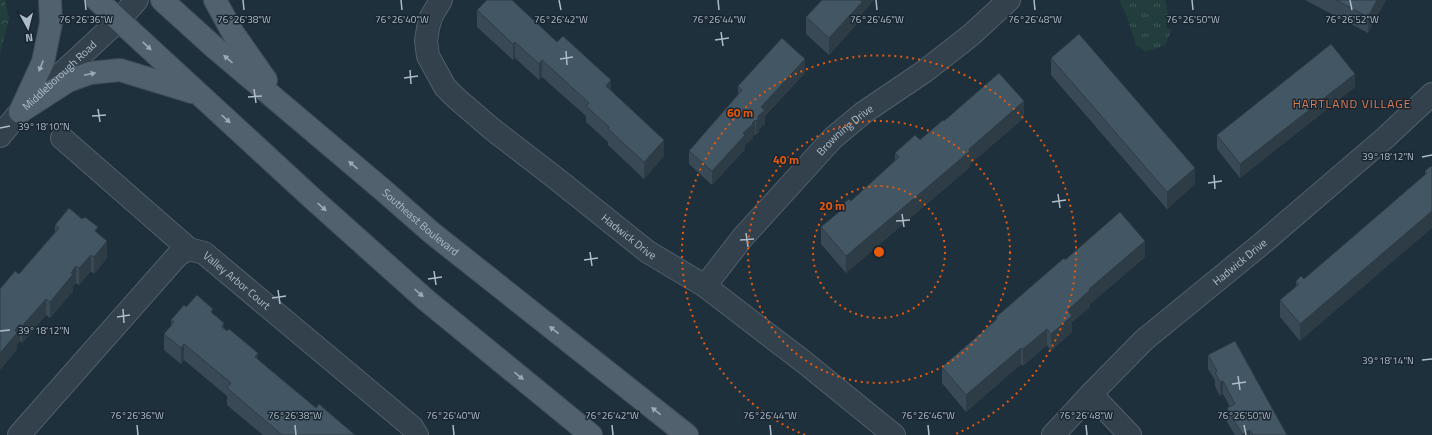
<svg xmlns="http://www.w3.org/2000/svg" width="1432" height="435" viewBox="0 0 1432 435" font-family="'Titillium Web',sans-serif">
<defs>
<pattern id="forest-crowns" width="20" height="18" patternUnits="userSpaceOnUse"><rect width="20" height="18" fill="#213e3d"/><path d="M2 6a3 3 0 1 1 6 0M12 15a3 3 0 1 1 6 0" fill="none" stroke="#3f5858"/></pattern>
<pattern id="park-tufts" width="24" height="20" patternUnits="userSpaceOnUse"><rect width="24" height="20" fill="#213e3d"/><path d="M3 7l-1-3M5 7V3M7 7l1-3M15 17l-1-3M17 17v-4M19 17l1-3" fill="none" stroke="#3f5858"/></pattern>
</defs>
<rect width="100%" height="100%" fill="#1f303d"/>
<!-- forest -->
<polygon fill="url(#forest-crowns)" points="0,0 5,0 9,18 0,54"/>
<!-- park -->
<polygon fill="url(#park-tufts)" points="1119,0 1165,0 1168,14 1166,28 1172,29 1165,45 1155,49 1145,51 1136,45 1127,17"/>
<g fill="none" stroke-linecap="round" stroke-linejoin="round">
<!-- minor casing -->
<g stroke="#515f6a" stroke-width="24">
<g id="minor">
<path id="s1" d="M441,0L431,17L428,28L426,41L428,56L445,87L456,98L492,129L553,176L648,252L705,286L804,362L894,435"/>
<path id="s2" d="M0,136L20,112L119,20L137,0"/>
<polyline points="62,138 189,249"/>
<path id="s3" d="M705,286L743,237L833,138L863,113L925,71L971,35L1009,0"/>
<polyline points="1091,394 1130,435"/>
<path id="s4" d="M19,435L178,255L189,249L204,253L412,427L417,435"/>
<path id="s5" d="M1053,435L1091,394L1144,340L1259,246L1385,138L1432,94"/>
</g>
</g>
<!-- major casing -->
<g stroke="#404d59" stroke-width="24">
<g id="major">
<polyline points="97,0 313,199 426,300 591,435"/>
<path id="s6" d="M162,0L215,48L383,190L432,233L687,435"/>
<polyline points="215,0 233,33 266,80"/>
<polyline points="20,112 68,81 90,73 120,70 192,92"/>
<polyline points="20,112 43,62 51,23 50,0"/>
</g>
</g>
<!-- minor -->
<use href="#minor" stroke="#33414d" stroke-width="22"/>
<!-- major -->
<use href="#major" stroke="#51616d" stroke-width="22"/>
</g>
<!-- wall -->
<g fill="#394a56">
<polygon points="1305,0 1386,0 1368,33"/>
<polygon points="477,10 611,90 664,156 644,179 608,145 608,142 586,122 586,116 542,77 539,80 515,58 513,60 477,27"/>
<polygon points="862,14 862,18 829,55 806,34 806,17"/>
<polygon points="1051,58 1195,184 1167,209 1051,75"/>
<polygon points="805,73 765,116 765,124 759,129 759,132 756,135 755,134 753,136 753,138 745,145 745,149 712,185 689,164 689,151 738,95 738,86"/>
<polygon points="1355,87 1240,178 1217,149 1217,135"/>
<polygon points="1024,118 970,164 970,167 846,273 821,244 821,227 844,208 844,203 851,201 895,161 895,153 920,140 944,121"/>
<polygon points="1432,167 1300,341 1280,317 1280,300 1296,287 1296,281 1304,279 1425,175 1425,171"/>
<polygon points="55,225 98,233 107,258 94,274 91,271 79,285 76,283 73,286 73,291 50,318 46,315 22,343 20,341 17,344 17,349 0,370 19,274 55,232"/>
<polygon points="1145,257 1090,304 1090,307 1072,322 1072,332 1051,351 1047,345 1023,366 1021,364 966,412 942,383 942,367 996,320 996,317 1065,260"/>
<polygon points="213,314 224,329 258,360 316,408 355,435 263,435 227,405 227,396 184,360 181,364 164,350 164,334 171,326 171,320"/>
<polygon points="1208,355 1287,435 1235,435 1227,422 1227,408 1230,407 1223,394 1220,396 1215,386 1215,380 1208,369"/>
</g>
<!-- shaded-wall -->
<g fill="#2e3c46">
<polygon points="860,0 874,0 862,14 862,18 829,55 829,38"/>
<polygon points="1377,0 1386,0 1368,33 1368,17"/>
<polygon points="515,42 515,58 513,60 513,44"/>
<polygon points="805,59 805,73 765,116 765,124 759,129 759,132 756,135 756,121 761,107"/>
<polygon points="542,60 542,77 539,80 539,64"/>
<polygon points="1355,74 1355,87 1240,178 1240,164"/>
<polygon points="611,80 611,96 606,86"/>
<polygon points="1024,101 1024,118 970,164 970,167 846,273 846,256"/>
<polygon points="755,120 755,134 753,136 753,138 745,145 745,149 712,185 712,171 743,133"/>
<polygon points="664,140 664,156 644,179 644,162"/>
<polygon points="1195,168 1195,184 1167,209 1167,192"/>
<polygon points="1432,211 1432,228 1300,341 1300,324"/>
<polygon points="107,241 107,258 94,274 94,257"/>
<polygon points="1145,241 1145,257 1090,304 1090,307 1072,322 1072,332 1051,351 1051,334 1068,310 1089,289"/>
<polygon points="91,255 91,271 79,285 79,268"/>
<polygon points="76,266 76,283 73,286 73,291 50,318 50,302 71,273"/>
<polygon points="46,299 46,315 22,343 22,326"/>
<polygon points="224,323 224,340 222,327"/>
<polygon points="20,324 20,341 17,344 17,349 0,370 0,353 15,330"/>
<polygon points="1047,329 1047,345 1023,366 1023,349"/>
<polygon points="184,344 184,360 181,364 181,348"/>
<polygon points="1021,348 1021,364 966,412 966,395"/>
<polygon points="258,353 258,369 255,357"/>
<polygon points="1223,381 1223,394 1220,396 1220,382"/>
<polygon points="1250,430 1250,435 1242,435 1242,434"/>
</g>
<!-- building -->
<g fill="#425664" stroke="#2e3c46">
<polygon points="487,0 512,0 557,42 563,36 611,80 606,86 664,140 644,162 608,129 609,127 586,106 589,103 542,60 539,64 515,42 513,44 477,10"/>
<polygon points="822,0 860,0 862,2 829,38 806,17"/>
<polygon points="1336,0 1377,0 1368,17"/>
<polygon points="1079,34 1195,168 1167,192 1051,58"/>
<polygon points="782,38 805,59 761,107 765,110 757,117 759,118 756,121 755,120 752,123 753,124 743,133 745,135 712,171 689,151 742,90 738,86"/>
<polygon points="1331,44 1355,74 1240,164 1217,135"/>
<polygon points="999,73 1024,101 969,149 970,151 846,256 821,227 846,206 844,203 849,199 851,201 899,157 895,153 915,135 920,140 943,120 944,121"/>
<polygon points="1431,166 1432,167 1432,211 1300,324 1280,300 1299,284 1296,281 1301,276 1304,279 1427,173 1425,171"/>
<polygon points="69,208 82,219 85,217 98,227 95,231 107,241 94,257 91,255 79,268 76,266 71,273 73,274 50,302 46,299 22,326 20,324 15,330 17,333 0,353 0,289 15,271 19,274 59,228 55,225"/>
<polygon points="1120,212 1145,241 1089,289 1090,290 1068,310 1072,316 1051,334 1047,329 1023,349 1021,348 966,395 942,367 997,319 996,317 1064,258 1065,260"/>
<polygon points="197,295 213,309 211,312 224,323 222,327 227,331 229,329 258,353 255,357 316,408 319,404 355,435 282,435 227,388 231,383 184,344 181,348 164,334 174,322 171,320 184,305 186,307"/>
<polygon points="1235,341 1287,435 1253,435 1250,430 1242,434 1227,408 1235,404 1223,381 1220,382 1215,372 1217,371 1208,355"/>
</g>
<!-- one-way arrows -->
<defs><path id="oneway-solid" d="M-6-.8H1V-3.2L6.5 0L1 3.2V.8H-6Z"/></defs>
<g fill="#9baab7">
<use href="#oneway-solid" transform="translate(147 46) rotate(43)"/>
<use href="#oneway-solid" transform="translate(228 59) rotate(-139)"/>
<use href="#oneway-solid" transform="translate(41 66) rotate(112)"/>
<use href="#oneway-solid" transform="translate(90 74) rotate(-12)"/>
<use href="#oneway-solid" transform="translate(226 119) rotate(42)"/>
<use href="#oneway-solid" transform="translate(353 165) rotate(-140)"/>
<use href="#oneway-solid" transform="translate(322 207) rotate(42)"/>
<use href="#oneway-solid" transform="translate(419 293) rotate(42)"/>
<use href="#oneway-solid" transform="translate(554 330) rotate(-142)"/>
<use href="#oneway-solid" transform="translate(519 376) rotate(39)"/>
<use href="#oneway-solid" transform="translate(656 411) rotate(-142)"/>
</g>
<!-- ticks -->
<path fill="none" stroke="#aebcc9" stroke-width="1.5" d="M85,0L86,10M243,0L244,10M401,0L402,10M559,0L561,10M718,0L719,10M876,0L877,10M1034,0L1035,10M1192,0L1193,10M1350,0L1352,10M721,32L723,46M715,40L729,38M566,51L567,65M560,59L573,57M410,70L411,84M404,78L418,76M254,89L256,103M248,97L262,96M98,109L100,122M92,116L106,115M0,128L10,126M1422,157L1432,155M1214,175L1215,189M1208,183L1222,181M1058,194L1060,208M1052,202L1066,200M902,214L904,227M896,221L910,220M746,233L748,247M740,240L754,239M590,252L592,266M584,260L598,258M434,271L436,285M428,279L442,277M278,290L280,304M272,298L286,296M123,309L124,323M117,317L130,315M0,331L10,330M1422,360L1432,359M1238,376L1240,390M1232,384L1246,382M137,425L138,435M295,425L296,435M453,425L454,435M612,425L613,435M770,425L771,435M928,425L929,435M1086,425L1087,435M1244,425L1246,435"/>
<!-- distance rings -->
<g fill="none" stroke="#e8590c" stroke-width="2" stroke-dasharray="2 4">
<circle cx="879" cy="252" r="66"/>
<circle cx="879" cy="252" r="131"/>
<path d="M805 435A197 197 0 1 1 953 435"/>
</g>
<g text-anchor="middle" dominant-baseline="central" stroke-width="3" stroke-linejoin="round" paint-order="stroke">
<!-- street labels -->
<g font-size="11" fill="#aebcc9" stroke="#192631">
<text stroke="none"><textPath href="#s2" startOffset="85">Middleborough Road</textPath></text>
<text stroke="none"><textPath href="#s3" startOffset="210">Browning Drive</textPath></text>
<text stroke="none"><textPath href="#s6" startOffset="341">Southeast Boulevard</textPath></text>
<text stroke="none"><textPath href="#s1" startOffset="332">Hadwick Drive</textPath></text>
<text stroke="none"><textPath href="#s5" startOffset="255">Hadwick Drive</textPath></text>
<text stroke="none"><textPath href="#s4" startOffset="311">Valley Arbor Court</textPath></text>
</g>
<!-- neighbourhood labels -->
<g font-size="12" letter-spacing="1" fill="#df7d53" stroke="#192631">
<text x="1352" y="103">HARTLAND VILLAGE</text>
</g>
</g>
<g font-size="10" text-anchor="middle" fill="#aebcc9" stroke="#192631" stroke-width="3" stroke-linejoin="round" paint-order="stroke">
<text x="86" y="23">76°26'36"W</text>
<text x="244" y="23">76°26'38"W</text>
<text x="402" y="23">76°26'40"W</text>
<text x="561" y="23">76°26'42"W</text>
<text x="719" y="23">76°26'44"W</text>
<text x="877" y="23">76°26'46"W</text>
<text x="1035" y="23">76°26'48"W</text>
<text x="1193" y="23">76°26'50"W</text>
<text x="1352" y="23">76°26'52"W</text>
<text x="44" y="130">39°18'10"N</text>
<text x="1388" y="160">39°18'12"N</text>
<text x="44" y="334">39°18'12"N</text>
<text x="1388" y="364">39°18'14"N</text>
<text x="137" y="419">76°26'36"W</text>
<text x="295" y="419">76°26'38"W</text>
<text x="453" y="419">76°26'40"W</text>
<text x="612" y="419">76°26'42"W</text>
<text x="770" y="419">76°26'44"W</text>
<text x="928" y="419">76°26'46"W</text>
<text x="1086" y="419">76°26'48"W</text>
<text x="1244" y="419">76°26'50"W</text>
</g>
<circle cx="879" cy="252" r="6" fill="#e8590c" stroke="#192631" stroke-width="2"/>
<g font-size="12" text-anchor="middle" font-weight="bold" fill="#e8590c" stroke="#192631" stroke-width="3" stroke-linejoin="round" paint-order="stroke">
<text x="740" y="117">60 m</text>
<text x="786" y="164">40 m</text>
<text x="832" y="210">20 m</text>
</g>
<!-- north arrow -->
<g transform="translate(28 28) rotate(173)" stroke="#192631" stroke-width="3" paint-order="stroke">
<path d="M0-3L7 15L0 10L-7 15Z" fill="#aebcc9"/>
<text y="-6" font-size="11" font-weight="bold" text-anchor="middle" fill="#aebcc9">N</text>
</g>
</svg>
